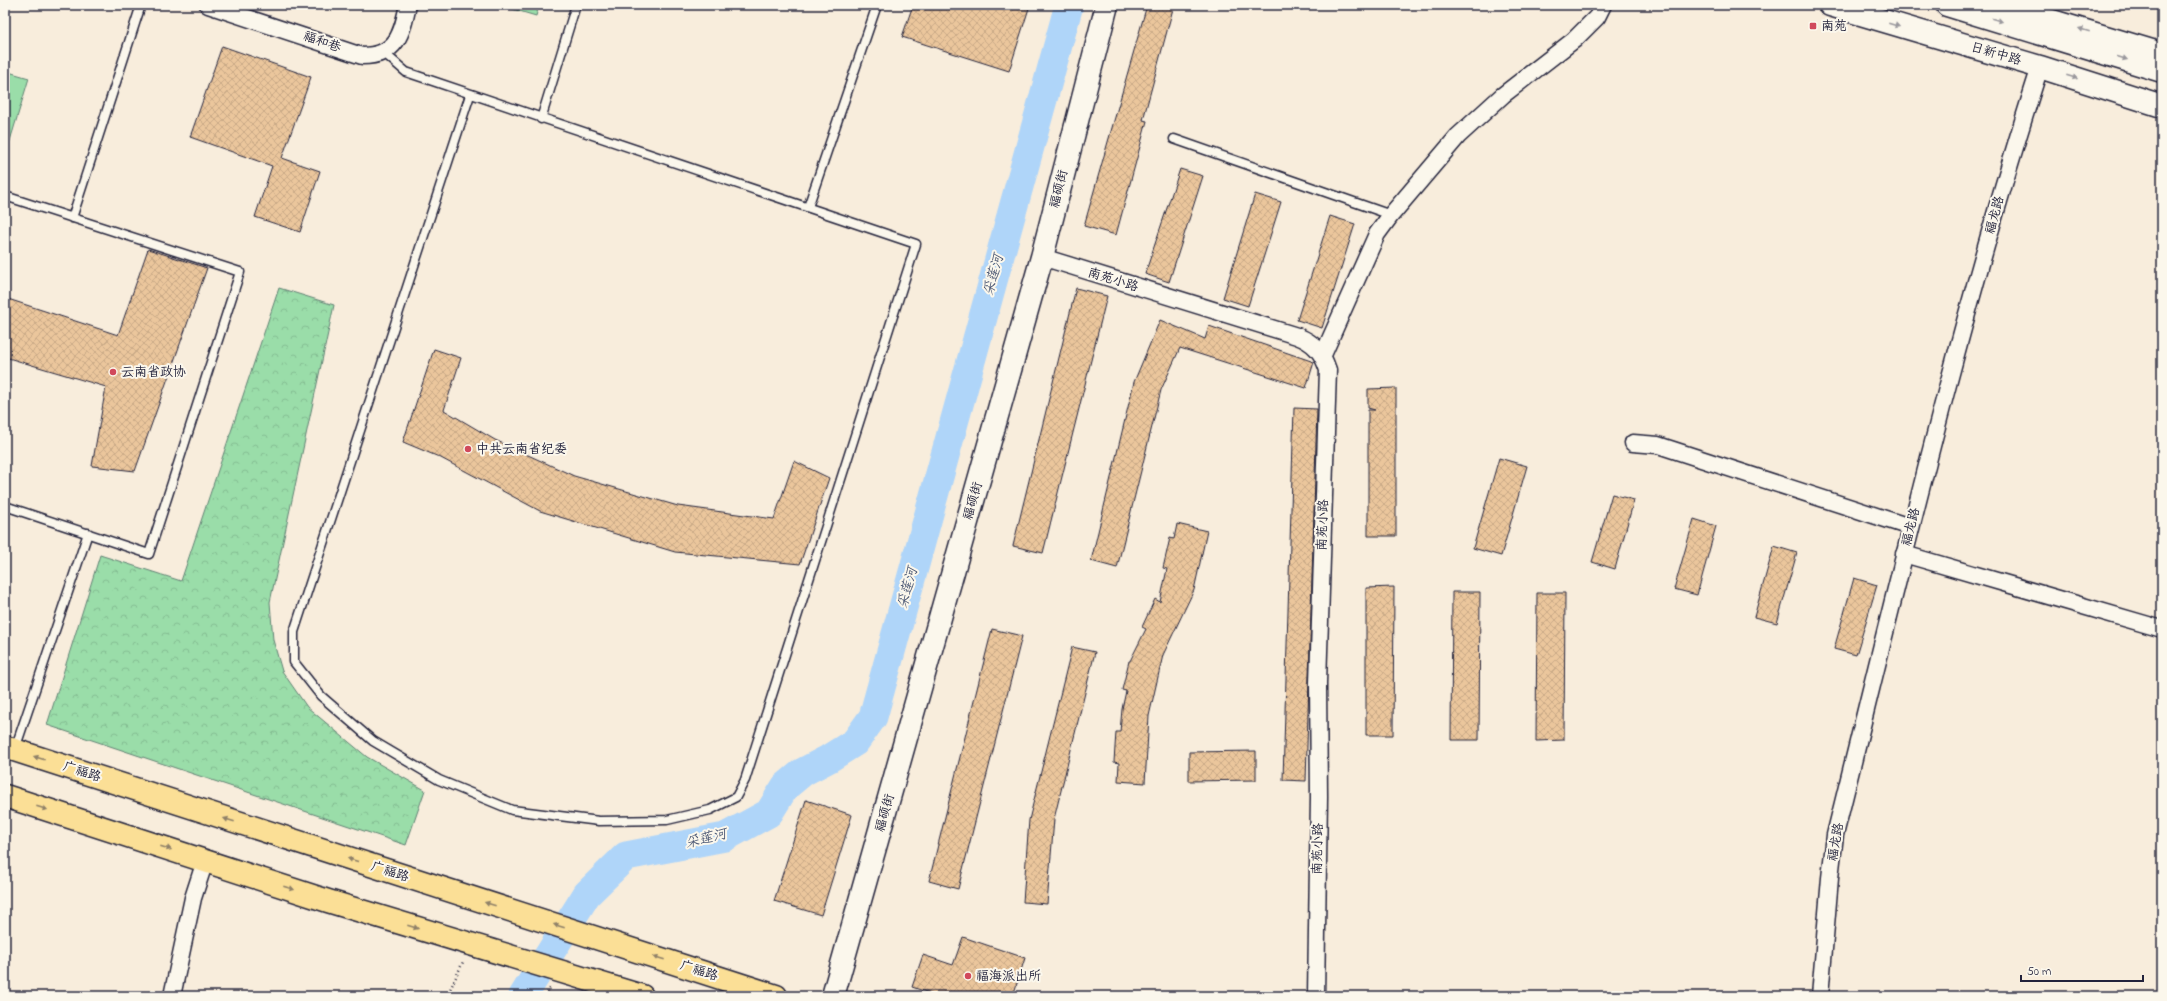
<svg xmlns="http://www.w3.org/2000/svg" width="2167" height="1001" viewBox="0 0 2167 1001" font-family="'Indie Flower','LXGW WenKai TC',sans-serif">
<defs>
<pattern id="forest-crowns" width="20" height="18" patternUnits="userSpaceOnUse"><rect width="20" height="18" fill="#9adda9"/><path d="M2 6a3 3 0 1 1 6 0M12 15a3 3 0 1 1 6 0" fill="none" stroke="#84bd92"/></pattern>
<pattern id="building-cross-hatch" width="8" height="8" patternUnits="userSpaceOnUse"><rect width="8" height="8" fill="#ebc69c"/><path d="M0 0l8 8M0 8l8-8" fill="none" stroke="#c9aa87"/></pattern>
</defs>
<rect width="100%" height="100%" fill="#f8eddc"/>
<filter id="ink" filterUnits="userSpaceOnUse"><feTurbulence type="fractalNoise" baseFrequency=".025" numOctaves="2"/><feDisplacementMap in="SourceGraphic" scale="8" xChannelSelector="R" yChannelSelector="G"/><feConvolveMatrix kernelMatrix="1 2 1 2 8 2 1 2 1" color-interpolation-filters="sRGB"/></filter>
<g filter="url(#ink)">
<!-- grass -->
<g fill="#9adda9" stroke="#5e8072">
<polygon points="499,5 539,5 536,16"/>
<polygon points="5,71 29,78 9,144 5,143"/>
</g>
<!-- forest -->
<polygon fill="url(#forest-crowns)" stroke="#5e8072" points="279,288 334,305 270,602 273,640 282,671 307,707 367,757 425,790 406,845 47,725 100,555 181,581"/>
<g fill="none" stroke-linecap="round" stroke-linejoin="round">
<!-- river -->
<polyline stroke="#afd5f9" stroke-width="29" points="523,996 587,894 626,856 725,837 769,813 785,787 803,772 828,759 855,742 873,717 1069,5"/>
</g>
<!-- building -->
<g fill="url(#building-cross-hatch)" stroke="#22223b">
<polygon points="913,5 1030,5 1009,71 902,37"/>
<polygon points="1147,5 1174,5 1143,120 1147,121 1116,235 1084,226"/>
<polygon points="222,46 311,77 282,158 320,171 300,232 255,217 272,166 190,137"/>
<polygon points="1180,169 1203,176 1169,282 1145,274"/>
<polygon points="1255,194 1281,202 1248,306 1223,298"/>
<polygon points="1330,216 1355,224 1322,328 1297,320"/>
<polygon points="148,249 207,268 135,471 92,466 106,387 5,357 5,298 118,335"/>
<polygon points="1076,288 1107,296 1043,553 1013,546"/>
<polygon points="1160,320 1205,339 1209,326 1314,362 1306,388 1180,348 1161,390 1117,568 1091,561 1134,382"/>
<polygon points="434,349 461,358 444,410 495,440 574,476 678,506 774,519 794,461 829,478 800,564 675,552 540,511 439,457 403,442"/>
<polygon points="1396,388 1396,536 1368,536 1368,410 1375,410 1368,408 1368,389"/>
<polygon points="1294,408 1317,409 1306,781 1283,780"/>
<polygon points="1499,458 1527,466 1501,556 1473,548"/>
<polygon points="1612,494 1634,500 1615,569 1592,562"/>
<polygon points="1694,519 1716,526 1697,595 1674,589"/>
<polygon points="1177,524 1207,531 1194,590 1163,655 1149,716 1145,783 1118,781 1119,763 1114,762 1116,732 1120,732 1122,709 1126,691 1122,690 1129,661 1130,661 1146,629 1142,627 1155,599 1160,602 1167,569 1163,568 1170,538 1174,539"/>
<polygon points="1774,546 1797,553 1777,623 1754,617"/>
<polygon points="1854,578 1877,585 1856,655 1834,649"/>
<polygon points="1394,587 1393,735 1366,735 1366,588"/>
<polygon points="1452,592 1480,592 1479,740 1451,740"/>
<polygon points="1537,593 1565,593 1564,740 1536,741"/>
<polygon points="992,629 1022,636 958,889 929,881"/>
<polygon points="1072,647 1095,652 1054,819 1047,904 1023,902 1029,820"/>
<polygon points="1256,751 1256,780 1189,781 1189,752"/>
<polygon points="806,800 852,815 821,915 774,901"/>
<polygon points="963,937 1025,958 1013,996 938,996 912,987 923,955 953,965"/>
</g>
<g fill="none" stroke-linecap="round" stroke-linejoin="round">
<!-- lane casing -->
<g stroke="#22223b" stroke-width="11">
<g id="lane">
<polyline points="383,52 406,72 916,244 745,780 736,797 710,810 667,820 599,821 512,810 439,780 373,741 321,696 294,662 294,632 470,95"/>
<polyline points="541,119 576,5"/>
<polyline points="1174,139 1391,215"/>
<polyline points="5,196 240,272 149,554 5,506"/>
<polyline points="808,207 877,5"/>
<polyline points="72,218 141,5"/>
<polyline points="15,749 88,533"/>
</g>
</g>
<!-- street casing -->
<g stroke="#22223b" stroke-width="19">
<g id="street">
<path d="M208,5L362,56C397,56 402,33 408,5"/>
<path d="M1042,257L1297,336C1315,343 1322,352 1328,370L1318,683L1319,797L1316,996"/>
<polyline points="1323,355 1377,234 1391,215 1458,136 1503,95 1574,40 1597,17 1603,5"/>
<polyline points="1633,443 1658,445 1910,527"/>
<polyline points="1904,554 2162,629"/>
<polyline points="172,996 193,898 205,861"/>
<path d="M1820,996L1830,878L1835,835C1899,578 1959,319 2040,67"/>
</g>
</g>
<!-- secondary casing -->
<g stroke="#22223b" stroke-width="25">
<g id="secondary">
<polyline points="1830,5 2040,67 2162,106"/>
<polyline points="1947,5 2162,71"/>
<polyline points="1999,5 2162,54"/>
<polyline points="833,996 1042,257 1107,5"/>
</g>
</g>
<!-- primary casing -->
<g stroke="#22223b" stroke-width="25">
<g id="primary">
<polyline points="5,747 776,996"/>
<polyline points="5,796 328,901 642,996"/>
</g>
</g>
<!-- path -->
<g stroke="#22223b" stroke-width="2.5" stroke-dasharray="1 3" stroke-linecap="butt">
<polyline points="447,996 463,962"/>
<polyline points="545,996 551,987"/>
</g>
<!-- lane -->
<use href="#lane" stroke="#fbf7ec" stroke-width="8"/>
<!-- street -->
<use href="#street" stroke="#fbf7ec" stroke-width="16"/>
<!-- secondary -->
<use href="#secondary" stroke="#fbf7ec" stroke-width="22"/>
<!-- primary -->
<use href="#primary" stroke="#fbdf96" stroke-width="22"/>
</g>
<!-- one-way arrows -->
<defs><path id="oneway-solid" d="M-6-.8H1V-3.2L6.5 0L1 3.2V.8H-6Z"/></defs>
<g fill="#99979c">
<use href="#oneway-solid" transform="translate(1997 20) rotate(17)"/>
<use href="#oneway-solid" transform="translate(1894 25) rotate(17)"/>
<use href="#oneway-solid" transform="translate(2084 30) rotate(-163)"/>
<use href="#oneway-solid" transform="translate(2122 58) rotate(17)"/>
<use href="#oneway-solid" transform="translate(2072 77) rotate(18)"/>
</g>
<g fill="#8e8068">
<use href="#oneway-solid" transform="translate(39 758) rotate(-162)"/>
<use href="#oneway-solid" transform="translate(42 808) rotate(18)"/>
<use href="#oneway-solid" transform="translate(229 820) rotate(-162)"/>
<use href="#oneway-solid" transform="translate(166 848) rotate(18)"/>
<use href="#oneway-solid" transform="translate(353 860) rotate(-162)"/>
<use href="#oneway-solid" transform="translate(289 888) rotate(18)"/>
<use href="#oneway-solid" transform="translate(490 904) rotate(-162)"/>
<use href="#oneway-solid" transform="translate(559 926) rotate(-163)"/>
<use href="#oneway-solid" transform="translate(413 927) rotate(17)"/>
<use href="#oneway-solid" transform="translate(659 958) rotate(-162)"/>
</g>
</g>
<!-- markers -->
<g fill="#d1495b" stroke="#fbf7ec" stroke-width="1.5">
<rect x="1809" y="22" width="8" height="8" rx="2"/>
<circle cx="113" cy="372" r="4"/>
<circle cx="468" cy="449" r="4"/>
<circle cx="968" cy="976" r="4"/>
</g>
<g text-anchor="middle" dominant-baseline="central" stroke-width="4" stroke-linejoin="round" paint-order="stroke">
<!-- poi labels -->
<g font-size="13" fill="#22223b" stroke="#fbf7ec" text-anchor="start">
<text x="1821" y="26">南苑</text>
<text x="121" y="372">云南省政协</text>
<text x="476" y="449">中共云南省纪委</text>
<text x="976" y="976">福海派出所</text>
</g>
<!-- street labels -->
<g font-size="13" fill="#22223b" stroke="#fbf7ec">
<text transform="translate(322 42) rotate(19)">福和巷</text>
<text transform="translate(1996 54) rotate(16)">日新中路</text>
<text transform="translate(1059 189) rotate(-76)">福硕街</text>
<text transform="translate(1995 215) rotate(-75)">福龙路</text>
<text transform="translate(1113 280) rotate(17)">南苑小路</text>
<text transform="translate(973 501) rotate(-74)">福硕街</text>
<text transform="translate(1323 525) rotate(-88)">南苑小路</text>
<text transform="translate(1911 527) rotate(-76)">福龙路</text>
<text transform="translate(82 772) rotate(18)">广福路</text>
<text transform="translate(885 813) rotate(-74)">福硕街</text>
<text transform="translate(1836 842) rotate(-80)">福龙路</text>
<text transform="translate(1318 849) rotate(-89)">南苑小路</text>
<text transform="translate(390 872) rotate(18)">广福路</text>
<text transform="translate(699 971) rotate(18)">广福路</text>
</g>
<!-- water labels -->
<g font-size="14" font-style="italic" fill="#4c5874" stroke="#fbf7ec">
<text transform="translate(994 275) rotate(-75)">采莲河</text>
<text transform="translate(908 588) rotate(-75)">采莲河</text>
<text transform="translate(706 839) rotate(-14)">采莲河</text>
</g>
</g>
<!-- margin -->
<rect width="2167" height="1001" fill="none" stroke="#fbf7ec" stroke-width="20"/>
<rect x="10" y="10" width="2147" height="981" fill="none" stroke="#22223b" stroke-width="1.5" filter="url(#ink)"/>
<!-- scale -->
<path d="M2021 975v6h122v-6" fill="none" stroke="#22223b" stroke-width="2"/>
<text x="2027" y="975" font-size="12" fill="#22223b" stroke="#fbf7ec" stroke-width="3" paint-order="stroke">50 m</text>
</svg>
